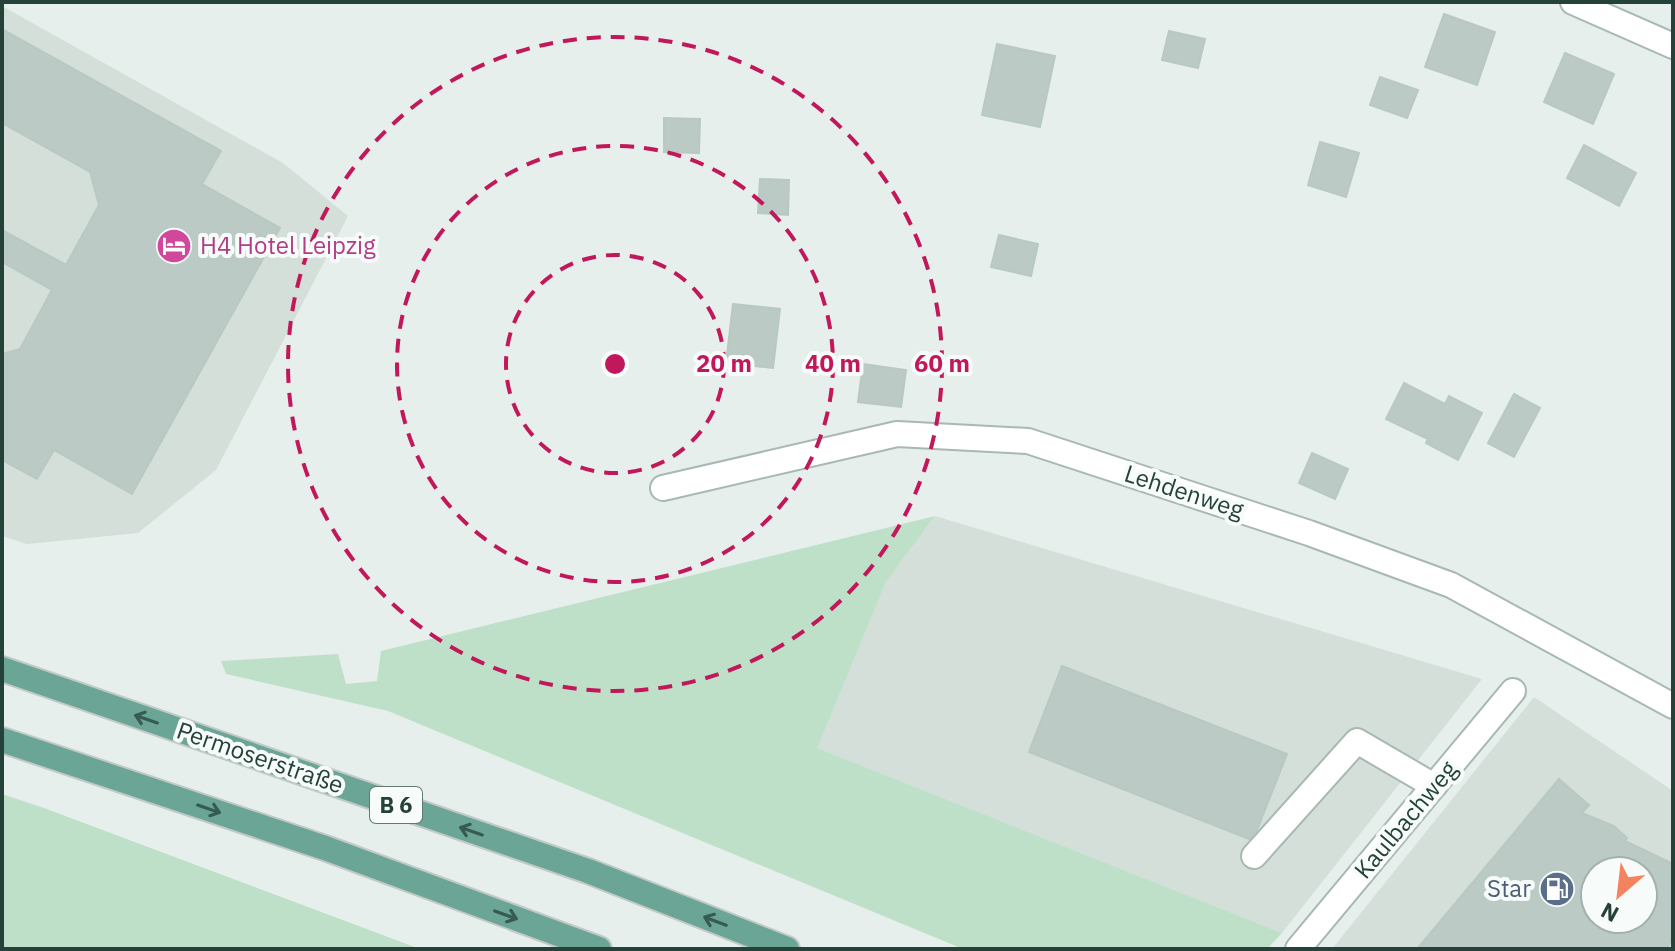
<svg xmlns="http://www.w3.org/2000/svg" width="1675" height="951" font-family="'IBM Plex Sans',sans-serif">
  <rect width="100%" height="100%" fill="#e6efeb"/>
  <g fill="#d4dfda" fill-rule="evenodd">
    <path d="M 2,6 L 283,163 L 348,216 L 216,470 L 138,533 L 27,544 L 2,536 Z"/>
    <path d="M 935,516 L 1482,679 L 1282,933 L 816,748 L 886,582 Z"/>
    <path d="M 1534,697 L 1673,791 L 1673,949 L 1332,949 ZM 1595,871 L 1643,871 L 1643,919 L 1595,919 Z"/>
  </g>
  <g fill="#bfe0c8">
    <path d="M 935,516 L 886,582 L 817,748 L 1282,933 L 1267,949 L 963,949 L 388,711 L 226,674 L 221,661 L 338,654 L 346,684 L 377,681 L 381,651 Z"/>
    <path d="M 2,794 L 44,808 L 420,949 L 2,949 Z"/>
  </g>
  <g fill="#bbcac4" stroke="#b8c9c2" stroke-width="2" fill-rule="evenodd">
    <path d="M 1444,14 L 1495,32 L 1477,85 L 1425,67 Z"/>
    <path d="M 2,29 L 221,151 L 202,184 L 280,228 L 132,494 L 54,450 L 37,479 L 2,460 L 2,354 L 20,349 L 52,290 L 2,262 L 2,230 L 66,265 L 99,205 L 90,172 L 2,123 Z"/>
    <path d="M 1169,31 L 1205,39 L 1198,68 L 1162,60 Z"/>
    <path d="M 997,44 L 1055,56 L 1040,127 L 982,115 Z"/>
    <path d="M 1565,53 L 1614,74 L 1593,124 L 1544,102 Z"/>
    <path d="M 1380,77 L 1418,90 L 1407,118 L 1370,105 Z"/>
    <path d="M 664,118 L 700,119 L 699,153 L 664,152 Z"/>
    <path d="M 1320,142 L 1359,153 L 1346,197 L 1308,185 Z"/>
    <path d="M 1584,145 L 1636,173 L 1619,206 L 1567,178 Z"/>
    <path d="M 760,179 L 789,180 L 788,215 L 758,213 Z"/>
    <path d="M 999,235 L 1038,244 L 1031,276 L 991,267 Z"/>
    <path d="M 733,304 L 780,309 L 773,368 L 726,363 Z"/>
    <path d="M 863,364 L 906,370 L 901,407 L 858,402 Z"/>
    <path d="M 1404,383 L 1445,404 L 1449,396 L 1482,413 L 1458,460 L 1426,443 L 1428,439 L 1386,419 Z"/>
    <path d="M 1514,394 L 1540,408 L 1514,457 L 1488,443 Z"/>
    <path d="M 1312,453 L 1348,469 L 1335,499 L 1299,483 Z"/>
    <path d="M 1062,666 L 1287,754 L 1257,830 L 1249,839 L 1029,752 Z"/>
    <path d="M 1559,779 L 1589,805 L 1582,813 L 1614,826 L 1627,838 L 1625,841 L 1673,864 L 1673,935 L 1667,949 L 1417,949 ZM 1595,871 L 1643,871 L 1643,919 L 1595,919 Z"/>
  </g>
  <g fill="none" stroke-linecap="round" stroke-linejoin="round">
    <defs>
      <g id="minor">
        <path d="M 1573,2 L 1673,46"/>
        <path d="M 663,488 L 897,434 L 1028,441 L 1309,533 L 1451,585 L 1673,706"/>
        <path d="M 1254,856 L 1357,741 L 1434,786"/>
        <path d="M 1298,949 L 1513,691"/>
      </g>
      <g id="major">
        <path d="M 2,669 L 588,871 L 787,949"/>
        <path d="M 2,740 L 325,848 L 599,949"/>
      </g>
    </defs>
    <use href="#minor" stroke="#a8b8b2" stroke-width="28"/>
    <use href="#major" stroke="#c2cac8" stroke-width="28"/>
    <use href="#minor" stroke="#fff" stroke-width="24"/>
    <use href="#major" stroke="#6aa596" stroke-width="24"/>
  </g>
  <defs><path id="oneway-shaft" d="M-6 0H5M1.5-3L5.5 0L1.5 3" fill="none" stroke-width="1.6" stroke-linecap="round" stroke-linejoin="round" transform="scale(2)"/></defs>
  <g stroke="#365b51">
    <use href="#oneway-shaft" transform="translate(146 719) rotate(-161)"/>
    <use href="#oneway-shaft" transform="translate(209 809) rotate(19)"/>
    <use href="#oneway-shaft" transform="translate(471 831) rotate(-161)"/>
    <use href="#oneway-shaft" transform="translate(506 915) rotate(20)"/>
    <use href="#oneway-shaft" transform="translate(715 921) rotate(-159)"/>
  </g>
  <g fill="none" stroke="#c2185b" stroke-width="4" stroke-dasharray="14 10">
    <circle cx="615" cy="364" r="109"/>
    <circle cx="615" cy="364" r="218"/>
    <circle cx="615" cy="364" r="327"/>
  </g>
  <defs>
    <symbol id="hotel-disc" viewBox="-11 -11 22 22"><circle r="9.5" fill="#d1479c" stroke="#f7fbf9"/><path d="M-6-4.5h1.5V1H6V5H4.5V3h-9V5H-6ZM-4 0a1.8 1.8 0 1 1 3.6 0ZM.5 0V-2.5h3Q6-2.5 6 0Z" fill="#fff"/></symbol>
    <symbol id="fuel-disc" viewBox="-11 -11 22 22"><circle r="9.5" fill="#5c6f8a" stroke="#f7fbf9"/><path d="M-5.5-6h7V0h2V4h1.3V-2.5L3-4.5l.8-.8L6-3V5H2.5V1h-1V6h-7ZM-4.2-4.7v3.2H.2V-4.7Z" fill="#fff"/></symbol>
  </defs>
  <g fill-rule="evenodd">
    <use href="#hotel-disc" x="154" y="226" width="40" height="40"/>
    <use href="#fuel-disc" x="1537" y="869" width="40" height="40"/>
  </g>
  <g text-anchor="middle" stroke-width="8" stroke-linejoin="round" paint-order="stroke">
    <rect fill="#f7fbf9" stroke="#637a73" stroke-width="2" x="370" y="787" width="52" height="36" rx="6"/>
    <g font-size="22" font-weight="bold" fill="#24423a">
      <text x="396" y="813">B 6</text>
    </g>
    <g font-size="24" fill="#b23c85" stroke="#f7fbf9" text-anchor="start">
      <text x="200" y="254">H4 Hotel Leipzig</text>
    </g>
    <g font-size="24" fill="#24423a" stroke="#f7fbf9">
      <text transform="translate(1184 492) rotate(18)" y="8">Lehdenweg</text>
      <text transform="translate(260 758) rotate(19)" y="8">Permoserstraße</text>
      <text transform="translate(1406 820) rotate(-50)" y="8">Kaulbachweg</text>
    </g>
    <g font-size="24" fill="#4e5e75" stroke="#f7fbf9" text-anchor="end">
      <text x="1531" y="897">Star</text>
    </g>
  </g>
  <circle cx="615" cy="364" r="12" fill="#c2185b" stroke="#f7fbf9" stroke-width="4"/>
  <g font-size="24" text-anchor="middle" font-weight="bold" fill="#c2185b" stroke="#f7fbf9" stroke-width="8" stroke-linejoin="round" paint-order="stroke">
    <text x="724" y="372">20 m</text>
    <text x="833" y="372">40 m</text>
    <text x="942" y="372">60 m</text>
  </g>
  <rect width="1675" height="951" fill="none" stroke="#24423a" stroke-width="8"/>
  <g transform="translate(1619 895) rotate(208)"><circle r="38" fill="#f7fbf9" stroke="#a3b1ad" stroke-width="2"/>
  <path d="M0-6L14 30L0 20L-14 30Z" fill="#f4845f"/>
  <text y="-12" font-size="22" font-weight="bold" text-anchor="middle" fill="#24423a">N</text>
  </g>
</svg>
